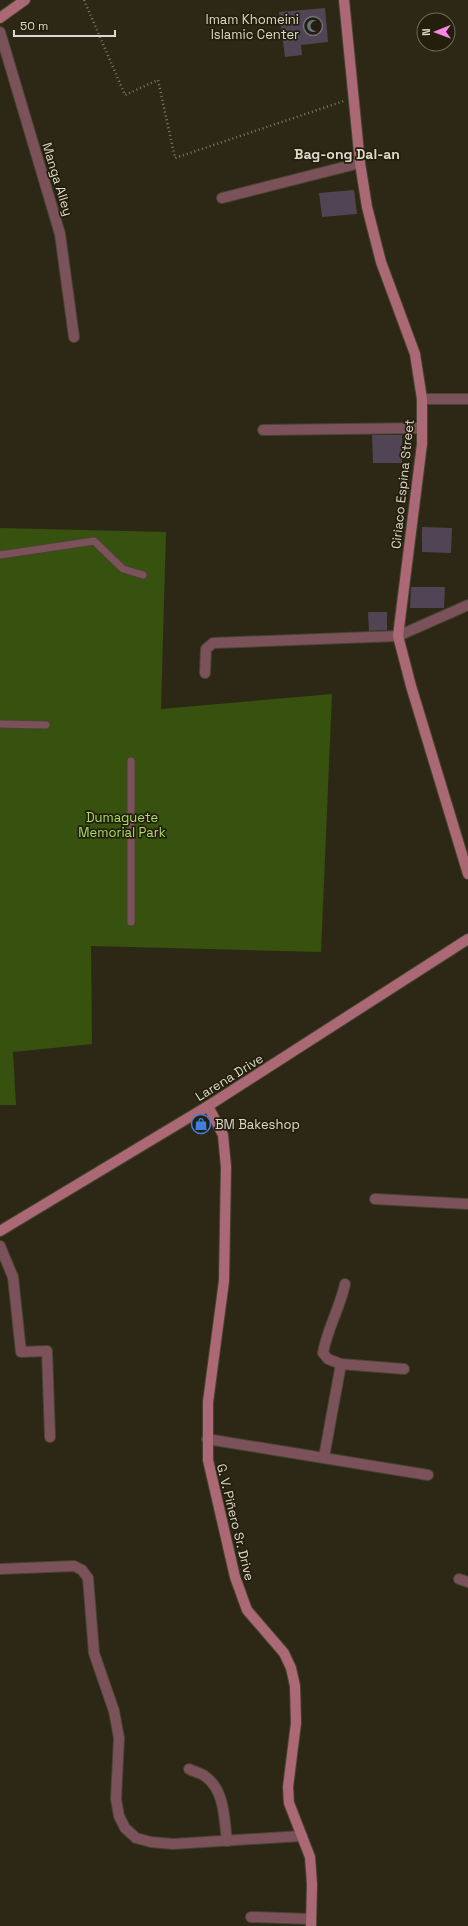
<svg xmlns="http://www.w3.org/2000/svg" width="468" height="1926" font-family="'Space Grotesk',sans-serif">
  <rect width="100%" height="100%" fill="#2d2815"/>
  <path fill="#37510e" d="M 0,528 L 166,532 L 161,709 L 332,694 L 321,952 L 91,946 L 92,1044 L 13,1052 L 16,1105 L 0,1105 Z"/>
  <g fill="#514454">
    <path d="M 325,8 L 328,42 L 301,45 L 302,55 L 285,57 L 279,12 Z"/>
    <path d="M 354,190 L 357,214 L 322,217 L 319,193 Z"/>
    <path d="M 372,435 L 402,435 L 402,463 L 373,463 Z"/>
    <path d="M 422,527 L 452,528 L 451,553 L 422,552 Z"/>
    <path d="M 411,587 L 445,587 L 444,608 L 410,608 Z"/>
    <path d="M 368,612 L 387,612 L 387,630 L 369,631 Z"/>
  </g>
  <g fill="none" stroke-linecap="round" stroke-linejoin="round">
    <defs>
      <g id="lane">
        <path d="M 0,555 L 94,541 L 123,569 L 143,575"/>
        <path d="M 0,724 L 46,725"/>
        <path d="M 131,761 L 131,922"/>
      </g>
      <g id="street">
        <path d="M 0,32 L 60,234 L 74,337"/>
        <path d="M 222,198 L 360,163"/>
        <path d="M 422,399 L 468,399"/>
        <path d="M 263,430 L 422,428"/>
        <path d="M 205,673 L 206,649 L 213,643 L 398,636 L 468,605"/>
        <path d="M 375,1199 L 468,1204"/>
        <path d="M 0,1246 L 13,1277 L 21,1352 L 47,1351 L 50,1437"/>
        <path d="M 341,1364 L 404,1369"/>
        <path d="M 207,1439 L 428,1475"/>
        <path d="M 324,1457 L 341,1364 L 328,1359 L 323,1353 C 327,1329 340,1308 345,1284"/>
        <path d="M 0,1569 L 74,1566 L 82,1570 L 88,1578 L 94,1653 L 114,1711 L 119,1738 L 116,1799 L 119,1816 L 125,1828 L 136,1838 L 151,1842 L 173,1844 L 302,1836"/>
        <path d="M 459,1579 L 468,1582"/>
        <path d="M 189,1769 C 194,1772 202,1773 206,1777 C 225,1791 224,1819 227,1841"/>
        <path d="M 251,1917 L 311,1919"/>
      </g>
      <g id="secondary">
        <path d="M 344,0 L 360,163 L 367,207 L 381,262 L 415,354 L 422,399 L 422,444 L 398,636 L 411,686 L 468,874"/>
        <path d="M 0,18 L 25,0"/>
        <path d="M 208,1106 L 223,1135 L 226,1167 L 224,1281 L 208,1402 L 208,1460 L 235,1577 L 247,1610 L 284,1653 L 291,1668 L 295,1686 L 296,1723 L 288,1787 L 289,1803 L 310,1857 L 312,1884 L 311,1926"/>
        <path d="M 0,1231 L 208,1106 L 468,939"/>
      </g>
    </defs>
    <use href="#lane" stroke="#494432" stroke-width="9"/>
    <use href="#street" stroke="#494432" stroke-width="12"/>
    <use href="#secondary" stroke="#494432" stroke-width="12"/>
    <path stroke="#7e7a6a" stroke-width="2.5" stroke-dasharray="1 3" stroke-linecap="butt" d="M 84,0 L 125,95 L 158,80 L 175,158 L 344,101"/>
    <use href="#lane" stroke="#7c525a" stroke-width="7"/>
    <use href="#street" stroke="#7c525a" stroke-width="10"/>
    <use href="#secondary" stroke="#ab6875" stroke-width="10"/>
  </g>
  <defs>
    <symbol id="mosque-ring" viewBox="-11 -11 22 22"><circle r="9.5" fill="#241f0c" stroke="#6b7280" stroke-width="1.5"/><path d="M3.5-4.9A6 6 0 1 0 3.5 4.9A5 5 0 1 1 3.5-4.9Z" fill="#6b7280"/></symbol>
    <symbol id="shop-ring" viewBox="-11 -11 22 22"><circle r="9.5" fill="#241f0c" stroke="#3f7fe0" stroke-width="1.5"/><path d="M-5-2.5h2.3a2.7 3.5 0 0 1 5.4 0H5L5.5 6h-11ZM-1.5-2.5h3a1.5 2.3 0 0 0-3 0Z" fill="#3f7fe0"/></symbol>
  </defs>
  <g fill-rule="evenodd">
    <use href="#mosque-ring" x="302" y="15" width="22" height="22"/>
    <use href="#shop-ring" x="190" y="1113" width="22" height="22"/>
  </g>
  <g text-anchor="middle" stroke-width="3.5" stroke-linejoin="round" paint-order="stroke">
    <g font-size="13" fill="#dbd9cd" stroke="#241f0c" text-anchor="end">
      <text x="299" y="24">Imam Khomeini<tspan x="299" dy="15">Islamic Center</tspan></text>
      <text x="215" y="1129" text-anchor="start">BM Bakeshop</text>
    </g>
    <g font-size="13" fill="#dbd9cd" stroke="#241f0c">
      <text transform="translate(58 179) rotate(73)" y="5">Manga Alley</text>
      <text transform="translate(402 484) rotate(-84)" y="5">Ciriaco Espina Street</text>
      <text transform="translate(229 1077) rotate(-32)" y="5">Larena Drive</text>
      <text transform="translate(236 1522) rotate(76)" y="5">G. V. Piñero Sr. Drive</text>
    </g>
    <g font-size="13" fill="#aade68" stroke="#241f0c">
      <text x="122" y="822">Dumaguete<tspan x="122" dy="15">Memorial Park</tspan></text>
    </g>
    <g font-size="14" font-weight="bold" fill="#dbd9cd" stroke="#241f0c">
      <text x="347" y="159">Bag-ong Dal-an</text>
    </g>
  </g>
  <g transform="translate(436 32) rotate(269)"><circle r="19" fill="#241f0c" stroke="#6d6959"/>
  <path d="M0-3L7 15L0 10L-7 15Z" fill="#fc86e4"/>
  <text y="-6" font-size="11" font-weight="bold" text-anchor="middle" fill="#dbd9cd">N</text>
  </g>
  <path d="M14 30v6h101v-6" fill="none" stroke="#dbd9cd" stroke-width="2"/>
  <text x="20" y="30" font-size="12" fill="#dbd9cd" stroke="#241f0c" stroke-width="3" paint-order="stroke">50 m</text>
</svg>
